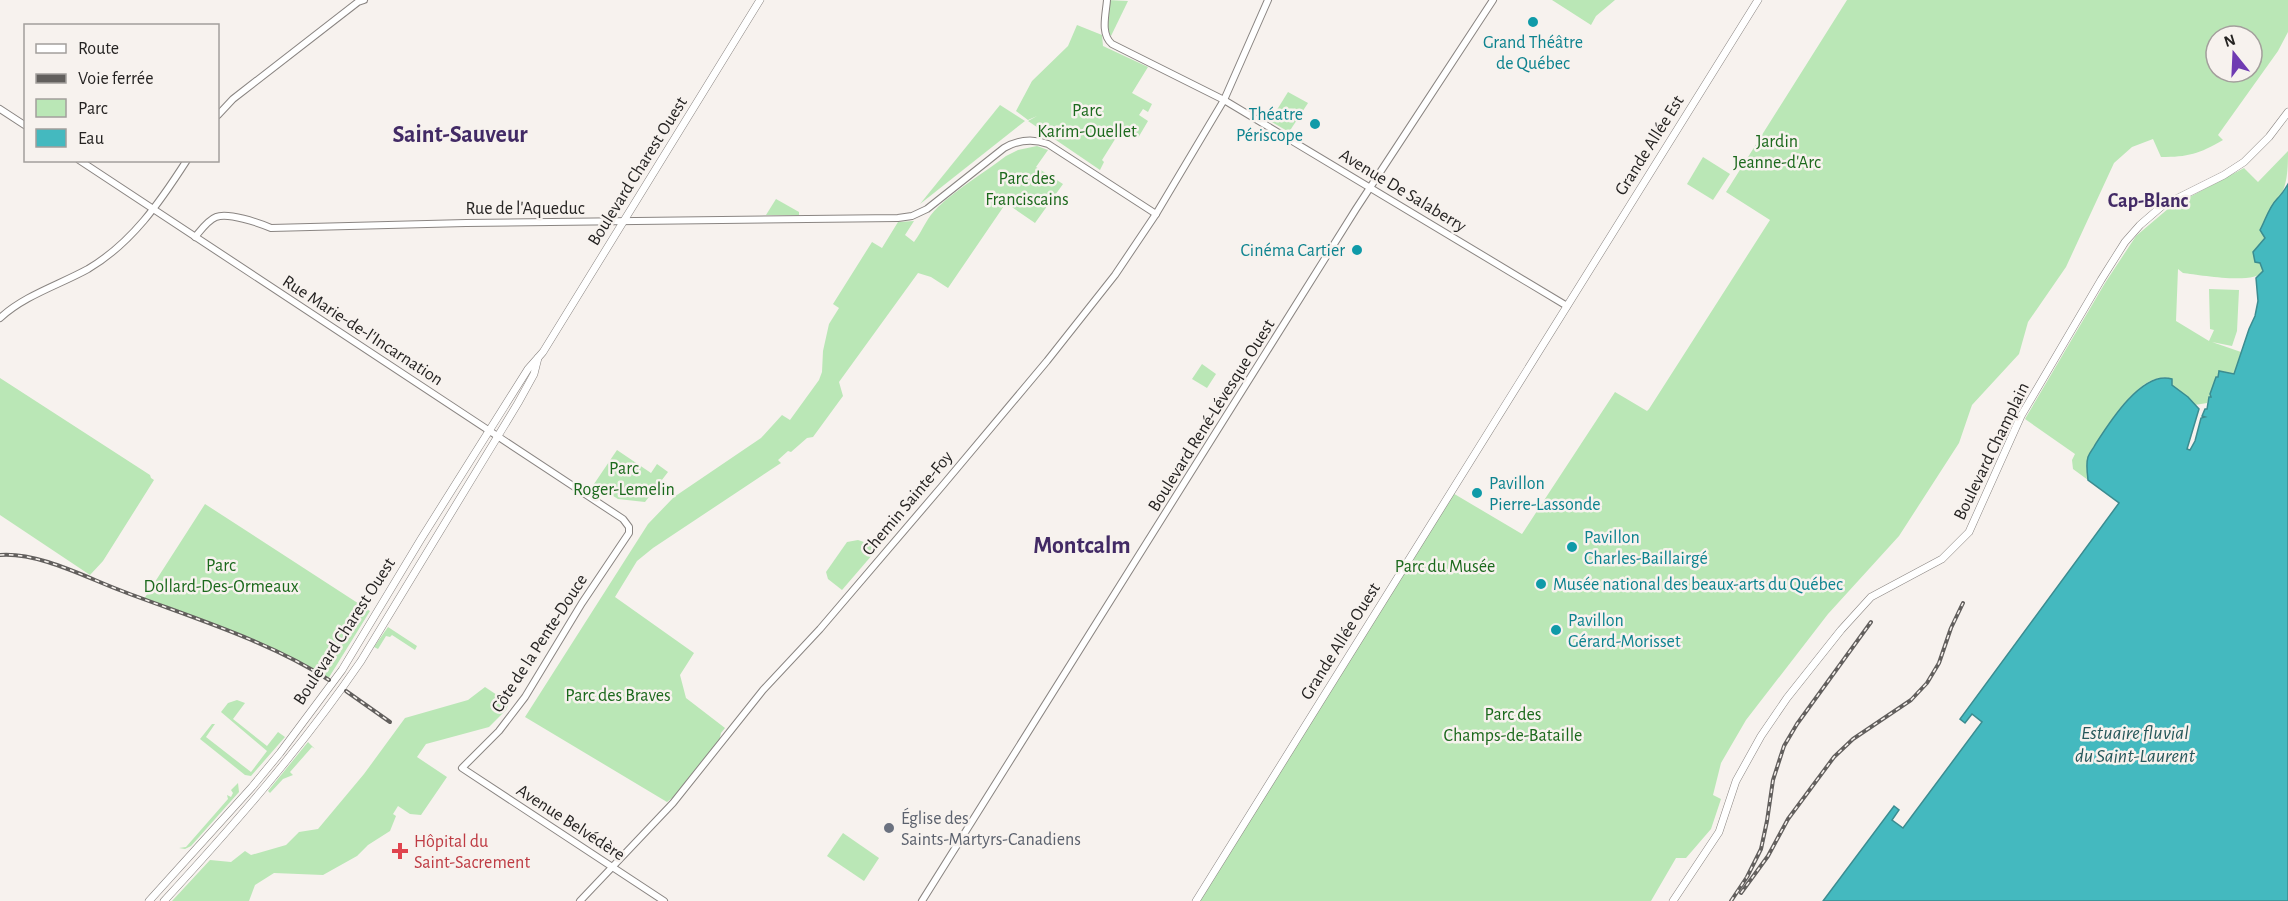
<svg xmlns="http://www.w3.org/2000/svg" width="2288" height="901" font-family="'Alegreya Sans',sans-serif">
  <rect width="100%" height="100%" fill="#f7f2ee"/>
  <g fill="#bae7b6" fill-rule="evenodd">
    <path d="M 1107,0 L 1128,1 L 1111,36 L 1107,29 Z"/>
    <path d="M 1552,0 L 1615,0 L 1596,16 L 1591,25 Z"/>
    <path d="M 1847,0 L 2288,0 L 2288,32 L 2278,51 L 2218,135 L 2223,140 C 2199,154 2188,157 2161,157 L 2153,139 L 2132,147 L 2114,163 L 2066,267 L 2028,322 L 2019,354 L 1972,405 L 1959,443 L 1899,536 L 1828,614 L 1746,720 L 1721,763 L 1713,795 L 1721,799 L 1711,829 L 1686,858 L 1676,858 L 1651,901 L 1196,901 L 1451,492 L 1522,534 L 1615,392 L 1647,411 L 1649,409 L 1770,220 L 1726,192 ZM 2216,36 L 2252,36 L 2252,72 L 2216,72 Z"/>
    <path d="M 1077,25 L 1102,35 L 1103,46 L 1148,67 L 1132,93 L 1152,104 L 1148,112 L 1143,109 L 1139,115 L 1148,121 L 1138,138 L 1122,128 L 1102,160 L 1104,162 L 1100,170 L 1028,121 L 1037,116 L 1028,120 L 1016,111 L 1032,81 L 1068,46 Z"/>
    <path d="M 1288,92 L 1308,103 L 1289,132 L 1270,121 Z"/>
    <path d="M 1000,105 L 1025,121 L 920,204 Z"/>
    <path d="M 1037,146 L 1048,150 L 1036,167 L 1063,184 L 1035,223 L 1006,203 L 948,288 L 931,277 L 918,273 L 839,382 L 843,396 L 813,437 L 807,438 L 791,452 L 788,451 L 778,460 L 781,463 L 653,548 L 637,561 L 615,597 L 694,653 L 680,675 L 686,698 L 725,728 L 721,733 L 718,746 L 686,787 L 667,802 L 525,717 L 648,524 L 674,497 L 761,438 L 782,415 L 790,420 L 819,380 L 822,372 L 823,351 L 829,324 L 839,308 L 833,304 L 872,242 L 882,248 L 898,222 L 914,221 L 905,235 L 914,242 C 923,230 927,217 938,207 C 958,188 984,173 1006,156 L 1018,150 Z"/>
    <path d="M 2288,151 C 2288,166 2288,190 2277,199 L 2260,230 L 2265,237 L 2260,263 L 2263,271 C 2256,285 2200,275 2183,273 L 2178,269 L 2176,321 L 2209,341 L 2214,330 L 2210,329 L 2209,289 L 2239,290 L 2237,331 L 2232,346 L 2212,342 L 2241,352 L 2234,375 L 2216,377 L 2211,398 L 2209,397 L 2207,403 L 2195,405 L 2188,397 L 2171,385 L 2172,379 C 2140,367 2104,432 2090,453 L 2088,459 L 2088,480 L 2073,469 L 2072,460 L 2075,454 L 2025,419 L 2105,283 L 2136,236 L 2169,208 L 2244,168 L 2258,182 Z"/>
    <path d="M 1703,157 L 1730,174 L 1713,200 L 1687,184 Z"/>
    <path d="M 776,199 L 799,212 L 799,215 L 766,215 Z"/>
    <path d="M 1202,364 L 1216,374 L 1207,388 L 1192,379 Z"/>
    <path d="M 0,378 L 150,475 L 151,478 L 154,480 L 103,561 L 90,575 L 0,515 Z"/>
    <path d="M 617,450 L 651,473 L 657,464 L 668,472 L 645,502 L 618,499 L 594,484 Z"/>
    <path d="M 205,504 L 370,611 L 328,679 C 271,643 206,623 144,599 Z"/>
    <path d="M 858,540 L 879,547 L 842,590 L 828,579 L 826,572 L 847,542 Z"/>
    <path d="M 388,627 L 417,646 L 415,650 L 392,635 L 390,637 L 386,636 L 378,649 L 374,647 Z"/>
    <path d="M 485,687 L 509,703 L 506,710 L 489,727 L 426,744 L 417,757 L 447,777 L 421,815 L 410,814 L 398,806 L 393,814 L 396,816 L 390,831 L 368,845 L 357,856 L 323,875 L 274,873 L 255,885 L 249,901 L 172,901 L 210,860 L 231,862 L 245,851 L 251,855 L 286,845 L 299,832 L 318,829 L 364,774 L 405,718 L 468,700 Z"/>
    <path d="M 237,700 L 245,703 L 233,719 L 267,746 L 278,732 L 285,737 L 251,776 L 245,775 L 200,739 L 212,724 L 215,724 L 206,737 L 251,772 L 267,751 L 221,712 L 228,703 Z"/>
    <path d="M 308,742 L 315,749 L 312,747 L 290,772 L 293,775 L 283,779 L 270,793 L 268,791 Z"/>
    <path d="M 238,783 L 239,792 L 191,846 L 185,849 L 179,848 L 186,847 L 228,799 L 227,795 L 231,797 L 233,793 L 231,790 Z"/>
    <path d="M 843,833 L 879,858 L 864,881 L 827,856 Z"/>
  </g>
  <path fill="#44b9bf" stroke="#3b8c90" stroke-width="1.5" d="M 2288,184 L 2288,901 L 1823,901 L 1894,806 L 1899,810 L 1892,820 L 1903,828 L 1982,722 L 1972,714 L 1965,723 L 1960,719 L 2119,503 L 2088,480 C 2087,472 2086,463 2088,457 C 2090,452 2093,449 2095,445 C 2109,423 2142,370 2172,379 L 2172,385 L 2188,397 L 2199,409 L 2187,449 L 2190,450 L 2195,441 L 2201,418 L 2205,417 L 2202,416 L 2205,409 L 2207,409 L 2209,397 L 2211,397 L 2210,394 L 2216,377 L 2218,377 L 2219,371 L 2234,374 L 2249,329 L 2255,316 L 2258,301 L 2256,278 L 2263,271 L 2260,263 L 2255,262 L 2253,252 L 2265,238 L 2260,230 C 2265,221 2269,207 2277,199 C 2282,194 2284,191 2288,184 Z"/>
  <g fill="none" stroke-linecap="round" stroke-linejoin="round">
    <defs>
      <g id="secondary">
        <path d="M 1107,0 C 1106,14 1100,34 1112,44 L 1224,100 L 1567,306"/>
        <path d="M 0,109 L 26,126"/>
        <path d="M 218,115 L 233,99 L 358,2 L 364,0"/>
        <path d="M 79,160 L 623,519 L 629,527 L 629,533 L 582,603 L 525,697 L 499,731 L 462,768 L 664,901"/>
        <path d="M 195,237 C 201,230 208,220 216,217 C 228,212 259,223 271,228 L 466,223 L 898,218 L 912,216 L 927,209 L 1004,148 C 1018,140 1032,138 1048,144 L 1156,214"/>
        <path d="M 0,318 C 25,295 59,285 88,269 C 132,243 160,202 187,160"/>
        <path d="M 580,901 L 673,803 L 763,690 L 820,629 L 943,485 L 1047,361 L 1115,275 L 1156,214 L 1224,100 L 1268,0"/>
        <path d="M 922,901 L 1356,209 L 1493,0"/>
      </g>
      <g id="primary">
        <path d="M 149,901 L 252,787 L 280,753 L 342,670 L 421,539 L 528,369 L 543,352 L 760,0"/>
        <path d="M 164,901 C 234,825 302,747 361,661 L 518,403 L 534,374 L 538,358"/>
        <path d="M 1196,901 L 1758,0"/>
        <path d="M 1673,901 L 1719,832 L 1736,781 L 1761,736 L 1787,698 L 1841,630 L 1871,597 L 1942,559 L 1969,532 L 2021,416 L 2101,280 L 2125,242 L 2140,225 L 2162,206 L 2224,175 L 2244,162 L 2269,137 L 2288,112"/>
      </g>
    </defs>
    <use href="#secondary" stroke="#8a8582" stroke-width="8"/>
    <use href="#primary" stroke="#8a8582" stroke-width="8"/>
    <use href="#secondary" stroke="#fff" stroke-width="6"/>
    <use href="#primary" stroke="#fff" stroke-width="7"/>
    <defs>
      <g id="rail">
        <path d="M 0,555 C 39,552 87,578 122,591 C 190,617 269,641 329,680"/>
        <path d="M 346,691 L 390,722"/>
        <path d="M 1741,893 L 1768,856 L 1788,819 L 1834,757 L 1853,739 L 1911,700 L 1927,683 L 1939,663 L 1951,628 L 1963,603"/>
        <path d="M 1731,901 L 1747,877 L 1761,849 L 1767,821 L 1773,780 L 1784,746 L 1797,724 L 1871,622"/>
      </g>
    </defs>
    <use href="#rail" stroke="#625f5d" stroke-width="4"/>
    <use href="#rail" stroke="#f7f2ee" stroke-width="1.5" stroke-dasharray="4.5" stroke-linecap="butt"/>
  </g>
  <g fill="#0f9aa8" stroke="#f7f2ee" stroke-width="2">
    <circle cx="1533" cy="22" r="6"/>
    <circle cx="1315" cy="124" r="6"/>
    <circle cx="1357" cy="250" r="6"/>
    <circle cx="1477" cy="493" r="6"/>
    <circle cx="1572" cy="547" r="6"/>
    <circle cx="1541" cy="584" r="6"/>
    <circle cx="1556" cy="630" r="6"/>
  </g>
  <circle fill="#6b7280" stroke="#f7f2ee" stroke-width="2" cx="889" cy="828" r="6"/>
  <path fill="#e0444e" stroke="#f7f2ee" stroke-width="2" d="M397 842h6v6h6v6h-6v6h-6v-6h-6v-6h6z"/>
  <g text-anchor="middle" stroke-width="5" stroke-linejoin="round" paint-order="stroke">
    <g font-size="18" fill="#0d838f" stroke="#f7f2ee" text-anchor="start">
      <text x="1533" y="48" text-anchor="middle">Grand Théâtre<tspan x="1533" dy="21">de Québec</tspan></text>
      <text x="1303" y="120" text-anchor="end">Théatre<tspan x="1303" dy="21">Périscope</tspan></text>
      <text x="1345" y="256" text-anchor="end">Cinéma Cartier</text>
      <text x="1489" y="489">Pavillon<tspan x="1489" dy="21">Pierre-Lassonde</tspan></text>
      <text x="1584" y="543">Pavillon<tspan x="1584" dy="21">Charles-Baillairgé</tspan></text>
      <text x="1553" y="590">Musée national des beaux-arts du Québec</text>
      <text x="1568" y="626">Pavillon<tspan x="1568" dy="21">Gérard-Morisset</tspan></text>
    </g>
    <g font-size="18" fill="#1b691c" stroke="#f7f2ee">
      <text x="1087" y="116">Parc<tspan x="1087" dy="21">Karim-Ouellet</tspan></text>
      <text x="1777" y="147">Jardin<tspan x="1777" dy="21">Jeanne-d'Arc</tspan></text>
      <text x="1027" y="184">Parc des<tspan x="1027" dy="21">Franciscains</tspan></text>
      <text x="624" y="474">Parc<tspan x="624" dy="21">Roger-Lemelin</tspan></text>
      <text x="221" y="571">Parc<tspan x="221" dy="21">Dollard-Des-Ormeaux</tspan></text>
      <text x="1445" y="572">Parc du Musée</text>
      <text x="618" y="701">Parc des Braves</text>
      <text x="1513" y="720">Parc des<tspan x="1513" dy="21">Champs-de-Bataille</tspan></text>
    </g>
    <g font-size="18" fill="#252322" stroke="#f7f2ee">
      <text transform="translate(1649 145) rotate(-58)" y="6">Grande Allée Est</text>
      <text transform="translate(637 171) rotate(-58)" y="6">Boulevard Charest Ouest</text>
      <text transform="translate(1403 190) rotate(31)" y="6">Avenue De Salaberry</text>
      <text x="525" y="214">Rue de l'Aqueduc</text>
      <text transform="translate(363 330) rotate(33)" y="6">Rue Marie-de-l'Incarnation</text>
      <text transform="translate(1211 415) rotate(-58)" y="6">Boulevard René-Lévesque Ouest</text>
      <text transform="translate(1991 451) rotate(-64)" y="6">Boulevard Champlain</text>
      <text transform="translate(907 503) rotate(-50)" y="6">Chemin Sainte-Foy</text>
      <text transform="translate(344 631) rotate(-57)" y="6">Boulevard Charest Ouest</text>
      <text transform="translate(1340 641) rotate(-58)" y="6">Grande Allée Ouest</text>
      <text transform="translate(539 643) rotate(-57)" y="6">Côte de la Pente-Douce</text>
      <text transform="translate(571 822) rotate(33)" y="6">Avenue Belvédère</text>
    </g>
    <g font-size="18" fill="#5b616d" stroke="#f7f2ee" text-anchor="start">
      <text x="901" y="824">Église des<tspan x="901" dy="21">Saints-Martyrs-Canadiens</tspan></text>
    </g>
    <g font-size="18" fill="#be3a42" stroke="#f7f2ee" text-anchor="start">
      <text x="414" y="847">Hôpital du<tspan x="414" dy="21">Saint-Sacrement</tspan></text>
    </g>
    <g font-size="20" font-weight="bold" fill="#422a65" stroke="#f7f2ee">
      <text x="2148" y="207">Cap-Blanc</text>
    </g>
    <g font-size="20" font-style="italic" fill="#26575a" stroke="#f7f2ee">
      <text x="2135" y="739">Estuaire fluvial<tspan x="2135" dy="23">du Saint-Laurent</tspan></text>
    </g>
    <g font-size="24" font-weight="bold" fill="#422a65" stroke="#f7f2ee">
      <text x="460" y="142">Saint-Sauveur</text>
      <text x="1082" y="553">Montcalm</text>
    </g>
  </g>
  <rect x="24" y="24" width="195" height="138" fill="#f7f2ee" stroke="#a39f9c" stroke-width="1.5"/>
  <rect x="36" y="44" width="30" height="9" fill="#ffffff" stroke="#a39f9c" stroke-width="1.5"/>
  <text x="78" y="54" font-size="18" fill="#252322">Route</text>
  <rect x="36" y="74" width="30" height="9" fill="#625f5d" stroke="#a39f9c" stroke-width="1.5"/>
  <text x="78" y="84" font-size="18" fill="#252322">Voie ferrée</text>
  <rect x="36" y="99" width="30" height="18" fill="#bae7b6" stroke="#a39f9c" stroke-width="1.5"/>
  <text x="78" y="114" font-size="18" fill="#252322">Parc</text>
  <rect x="36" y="129" width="30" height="18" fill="#44b9bf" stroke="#a39f9c" stroke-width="1.5"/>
  <text x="78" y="144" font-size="18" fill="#252322">Eau</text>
  <g transform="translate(2234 54) rotate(342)"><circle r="28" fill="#f7f2ee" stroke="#a39f9c" stroke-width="1.5"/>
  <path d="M0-4.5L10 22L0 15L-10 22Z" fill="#6f3bb2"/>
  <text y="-9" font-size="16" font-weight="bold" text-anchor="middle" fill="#252322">N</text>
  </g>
</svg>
